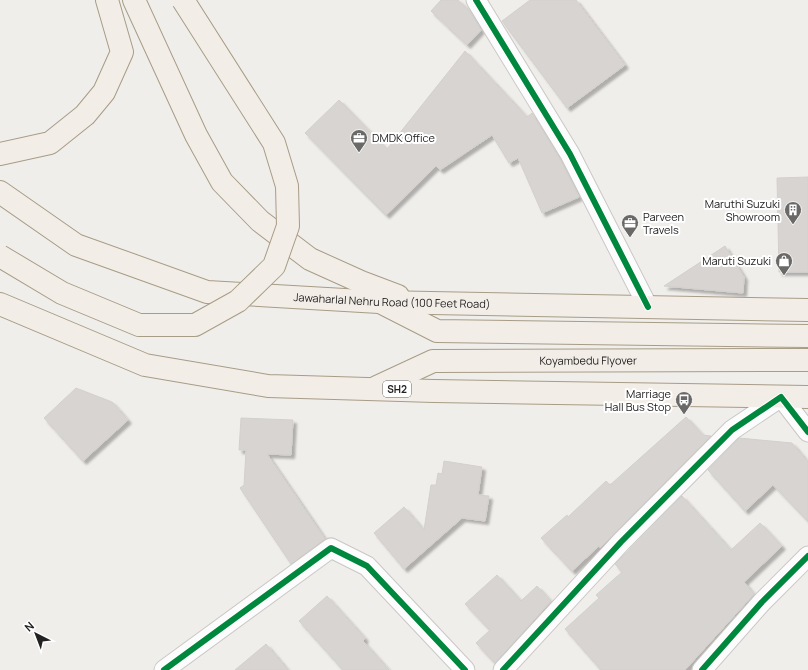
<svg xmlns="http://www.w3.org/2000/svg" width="808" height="670" font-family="Manrope,sans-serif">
  <defs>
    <filter id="shadow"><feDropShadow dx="3.5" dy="3.5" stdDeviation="1" flood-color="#0004"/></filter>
  </defs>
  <rect width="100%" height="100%" fill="#f0eeeb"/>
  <g fill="#d7d4d2" stroke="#d3d0cc" filter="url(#shadow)">
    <path d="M 441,0 L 458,0 L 469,10 L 481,30 L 467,45 L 431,11 Z"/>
    <path d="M 530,0 L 576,0 L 625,65 L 567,108 L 502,21 Z"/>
    <path d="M 465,51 L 527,117 L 532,113 L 560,159 L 579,197 L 542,213 L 518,158 L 509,163 L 492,135 L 440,170 L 436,166 L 386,215 L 305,133 L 339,100 L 387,149 Z"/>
    <path d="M 808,177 L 808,272 L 779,272 L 777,178 Z"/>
    <path d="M 725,246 L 744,277 L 743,293 L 664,286 Z"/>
    <path d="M 76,388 L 112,402 L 128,420 L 83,461 L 44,418 Z"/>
    <path d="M 686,417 L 703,435 L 711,436 L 600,548 L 599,546 L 572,571 L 541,538 L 567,515 L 568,517 L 606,481 L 610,485 Z"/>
    <path d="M 241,418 L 293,420 L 291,455 L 267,454 L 325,539 L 291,564 L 240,488 L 244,485 L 246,450 L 239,450 Z"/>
    <path d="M 739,438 L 792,443 L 808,462 L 808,521 L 773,485 L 745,511 L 708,470 Z"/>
    <path d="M 444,461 L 482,467 L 478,495 L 489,496 L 485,521 L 462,518 L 404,569 L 374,533 L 404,507 L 424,530 L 431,485 L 436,485 L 438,473 L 442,474 Z"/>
    <path d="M 682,496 L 731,550 L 760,523 L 782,546 L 744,582 L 754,594 L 685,670 L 601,670 L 565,629 L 599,598 L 596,595 L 622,572 L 615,564 Z"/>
    <path d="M 497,575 L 521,601 L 537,586 L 551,601 L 495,663 L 476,643 L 490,630 L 465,604 Z"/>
    <path d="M 327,596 L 365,638 L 363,641 L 389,670 L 343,670 L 299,621 Z"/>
    <path d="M 266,644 L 288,670 L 235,670 Z"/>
  </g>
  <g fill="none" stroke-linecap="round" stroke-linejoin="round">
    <defs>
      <g id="street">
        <path d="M 476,0 L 570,154 L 648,307"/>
        <path d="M 164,670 L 331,548 L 367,566 L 465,670"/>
        <path d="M 503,670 L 621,542 L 732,430 L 781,397 L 808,432"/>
        <path d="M 702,670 L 762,602 L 808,556"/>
      </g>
      <g id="primary">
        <path d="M 134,0 L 196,135 L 222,182 L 260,221 L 310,259 L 361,282 L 398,296"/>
        <path d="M 0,154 L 50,143 L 85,115 L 104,92 L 122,52 L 107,0"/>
        <path id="s1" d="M 0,192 L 76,245 L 207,292 L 379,302 L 808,310"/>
        <path d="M 0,304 L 145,365 L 268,386 L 434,391 L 808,397"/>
        <path d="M 384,304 L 437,331 L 808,336"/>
        <path id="s2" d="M 377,387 L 433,361 L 808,360"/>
      </g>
    </defs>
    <use href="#street" stroke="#c9c8c7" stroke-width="21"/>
    <use href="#primary" stroke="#a79c86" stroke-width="24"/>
    <use href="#street" stroke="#fdfcfc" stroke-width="19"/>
    <use href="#primary" stroke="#f3ede7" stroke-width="22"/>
    <defs>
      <path id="primary-bridge" d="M 0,256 L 62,293 L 139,325 L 195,325 L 238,301 L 274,266 L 288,226 L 287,186 L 274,143 L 183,0"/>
    </defs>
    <use href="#primary-bridge" stroke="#a79c86" stroke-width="24" stroke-linecap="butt"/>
    <use href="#primary-bridge" stroke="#f3ede7" stroke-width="22"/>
    <defs>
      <g id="cycleway">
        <path d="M 476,0 L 570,154 L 648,307"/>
        <path d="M 164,670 L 331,548 L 367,566 L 465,670"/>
        <path d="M 503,670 L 621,542 L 732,430 L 781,397 L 808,432"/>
        <path d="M 702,670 L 762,602 L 808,556"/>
      </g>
    </defs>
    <use href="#cycleway" stroke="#fff" stroke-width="8"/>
    <use href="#cycleway" stroke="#00873e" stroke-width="6"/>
  </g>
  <defs>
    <symbol id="office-pin" viewBox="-11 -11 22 30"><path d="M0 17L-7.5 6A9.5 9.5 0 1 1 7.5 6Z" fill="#6a6968" stroke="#fff"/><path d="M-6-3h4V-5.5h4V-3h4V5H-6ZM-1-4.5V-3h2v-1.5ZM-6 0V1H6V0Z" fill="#fff"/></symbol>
    <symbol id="building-pin" viewBox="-11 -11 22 30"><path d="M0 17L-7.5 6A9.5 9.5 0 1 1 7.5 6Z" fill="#6a6968" stroke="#fff"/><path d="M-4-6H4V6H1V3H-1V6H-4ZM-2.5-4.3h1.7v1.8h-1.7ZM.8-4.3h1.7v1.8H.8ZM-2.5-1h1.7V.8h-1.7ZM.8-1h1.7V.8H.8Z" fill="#fff"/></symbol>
    <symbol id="shop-pin" viewBox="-11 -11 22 30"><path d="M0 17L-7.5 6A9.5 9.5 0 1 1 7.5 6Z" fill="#6a6968" stroke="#fff"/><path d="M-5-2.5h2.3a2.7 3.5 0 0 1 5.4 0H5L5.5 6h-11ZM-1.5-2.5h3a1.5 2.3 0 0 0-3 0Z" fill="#fff"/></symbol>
    <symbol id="bus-pin" viewBox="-11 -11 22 30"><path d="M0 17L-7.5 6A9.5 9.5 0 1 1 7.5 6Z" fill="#6a6968" stroke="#fff"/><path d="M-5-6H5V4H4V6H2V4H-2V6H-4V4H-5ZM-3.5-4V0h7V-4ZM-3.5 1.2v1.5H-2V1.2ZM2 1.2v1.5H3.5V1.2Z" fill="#fff"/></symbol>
  </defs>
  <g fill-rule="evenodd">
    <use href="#office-pin" x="349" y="128" width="20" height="27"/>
    <use href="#building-pin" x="783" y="200" width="20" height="27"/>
    <use href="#office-pin" x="620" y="213" width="20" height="27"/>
    <use href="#shop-pin" x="774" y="251" width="20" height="27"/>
    <use href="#bus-pin" x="674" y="390" width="20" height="27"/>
  </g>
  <g text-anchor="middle" stroke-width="4" stroke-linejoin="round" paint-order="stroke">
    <rect fill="#fff" stroke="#646464" stroke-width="1" x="383" y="381" width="28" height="16" rx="3"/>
    <g font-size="10" font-weight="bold" fill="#222">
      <text x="397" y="393">SH2</text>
    </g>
    <g font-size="11" fill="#222" stroke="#fff" text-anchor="end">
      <text x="372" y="142" text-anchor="start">DMDK Office</text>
      <text x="780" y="208">Maruthi Suzuki<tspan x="780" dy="13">Showroom</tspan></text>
      <text x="643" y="221" text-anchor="start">Parveen<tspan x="643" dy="13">Travels</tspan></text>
      <text x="771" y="265">Maruti Suzuki</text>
      <text x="671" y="398">Marriage<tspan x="671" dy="13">Hall Bus Stop</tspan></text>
    </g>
    <g font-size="11" fill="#222" stroke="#fff">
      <text dy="4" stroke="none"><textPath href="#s1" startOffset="417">Jawaharlal Nehru Road (100 Feet Road)</textPath></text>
      <text dy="4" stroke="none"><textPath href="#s2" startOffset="217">Koyambedu Flyover</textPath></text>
    </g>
  </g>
  <g transform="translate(36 634) rotate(318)" stroke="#ffffff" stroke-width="3" paint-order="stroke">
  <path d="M0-3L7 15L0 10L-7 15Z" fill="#222222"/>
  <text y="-6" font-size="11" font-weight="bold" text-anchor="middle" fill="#222222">N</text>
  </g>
</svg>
